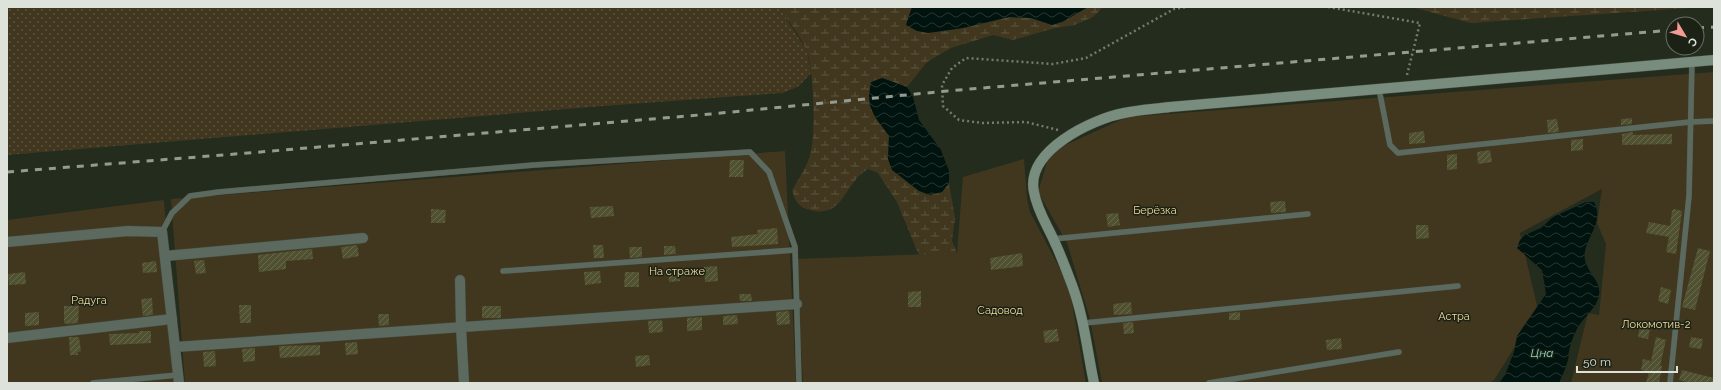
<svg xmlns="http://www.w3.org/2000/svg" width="1721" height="390" font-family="Raleway,sans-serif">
  <defs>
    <pattern id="grass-dots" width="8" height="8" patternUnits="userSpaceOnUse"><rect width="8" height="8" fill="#41371f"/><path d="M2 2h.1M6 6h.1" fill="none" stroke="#5c543f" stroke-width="1.8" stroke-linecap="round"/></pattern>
    <pattern id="wetland-marsh" width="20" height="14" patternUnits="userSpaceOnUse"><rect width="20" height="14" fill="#41371f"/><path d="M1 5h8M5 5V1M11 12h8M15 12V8" fill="none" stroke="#5c543f"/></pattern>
    <pattern id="water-waves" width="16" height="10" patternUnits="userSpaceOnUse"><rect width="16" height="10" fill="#01130e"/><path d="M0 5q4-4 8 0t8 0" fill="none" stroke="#263530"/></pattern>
    <pattern id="building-hatch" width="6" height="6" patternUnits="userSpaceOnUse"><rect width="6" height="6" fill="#505130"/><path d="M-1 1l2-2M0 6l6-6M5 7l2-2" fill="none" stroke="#696a4d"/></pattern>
  </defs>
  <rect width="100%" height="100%" fill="#242c1e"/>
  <path fill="url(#grass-dots)" d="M 7,7 L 779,7 L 807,51 L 811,73 L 799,86 L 783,93 L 603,106 L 7,155 Z"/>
  <g fill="url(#wetland-marsh)">
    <path d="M 779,7 L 912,7 L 906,25 L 928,33 L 963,28 L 1009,17 L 1031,18 L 1052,25 L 1062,22 L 1088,7 L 1103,7 L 1093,17 L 1075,25 L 1055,28 L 1013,40 L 993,35 L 951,48 L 927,62 L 907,87 L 882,78 L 875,117 L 889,136 L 888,159 L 942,192 L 949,183 L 955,218 L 952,241 L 978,306 L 953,338 L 897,202 L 878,173 L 868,169 C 864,172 860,174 858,177 C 843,193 839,218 810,210 C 798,207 796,202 792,191 C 798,179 807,167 810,155 C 816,136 814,71 807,52 C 802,38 787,19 779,7 Z"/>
    <path d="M 1412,7 L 1705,7 L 1470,23 Z"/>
  </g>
  <g fill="#41371f">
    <path d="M 1714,72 L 1714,383 L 1571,383 L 1588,313 L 1599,315 L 1606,244 L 1597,223 L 1602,189 L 1520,233 L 1538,310 L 1494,380 L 1490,383 L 1102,383 L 1090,319 L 1067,243 L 1038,192 L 1050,152 L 1127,117 Z"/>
    <path d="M 785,151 L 796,383 L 185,383 L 171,199 Z"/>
    <path d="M 1024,159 L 1027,198 L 1030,212 L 1069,286 L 1086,383 L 803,383 L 796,259 L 957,253 L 963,177 Z"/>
    <path d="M 164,200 L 178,383 L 7,383 L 7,220 Z"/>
  </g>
  <g fill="url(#water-waves)">
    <path d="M 912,7 L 1088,7 L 1062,22 L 1052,25 L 1031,18 L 1009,17 L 963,28 L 928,33 L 917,31 L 906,25 Z"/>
    <path d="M 882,78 L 907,87 L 913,97 L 919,120 L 941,150 L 949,171 L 949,183 L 942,192 L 930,195 L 919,191 L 892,170 L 888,159 L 889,136 L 875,117 L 870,106 L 869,95 L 871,82 Z"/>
    <path d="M 1586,202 L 1594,202 C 1606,225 1581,240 1585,260 C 1588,275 1604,282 1598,299 C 1594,311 1581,319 1576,331 C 1573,337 1570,345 1569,351 C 1568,354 1569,357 1568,360 C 1566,368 1562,376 1559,383 L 1499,383 L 1505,375 L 1514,352 L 1517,336 L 1546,294 L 1542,270 L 1517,248 L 1520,240 L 1525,235 L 1541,228 L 1553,217 Z"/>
  </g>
  <g fill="url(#building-hatch)">
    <path d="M 1632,118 L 1632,124 L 1621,125 L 1621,119 Z"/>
    <path d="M 1557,119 L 1559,132 L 1548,133 L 1547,120 Z"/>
    <path d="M 1424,131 L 1425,143 L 1409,144 L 1409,133 Z"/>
    <path d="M 1633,132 L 1633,135 L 1672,134 L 1672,144 L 1622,145 L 1622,134 Z"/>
    <path d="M 1583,139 L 1583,150 L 1571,151 L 1571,140 Z"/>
    <path d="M 1490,150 L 1492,162 L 1478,164 L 1477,152 Z"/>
    <path d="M 1457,154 L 1457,169 L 1447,170 L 1447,155 Z"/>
    <path d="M 730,160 L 744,160 L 743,177 L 729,177 Z"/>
    <path d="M 1285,201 L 1286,212 L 1271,213 L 1270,202 Z"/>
    <path d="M 613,206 L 614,216 L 591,218 L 590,207 Z"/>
    <path d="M 431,209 L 446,210 L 445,223 L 431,223 Z"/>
    <path d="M 1674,209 L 1682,211 L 1676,254 L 1666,252 L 1669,237 L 1646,233 L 1649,222 L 1670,226 L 1672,211 Z"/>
    <path d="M 1118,213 L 1120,225 L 1108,227 L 1106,214 Z"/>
    <path d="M 1416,225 L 1428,225 L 1429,238 L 1416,239 Z"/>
    <path d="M 777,228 L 778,244 L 732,247 L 731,237 L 758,234 L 757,230 Z"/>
    <path d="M 357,245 L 359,256 L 343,259 L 341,247 Z"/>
    <path d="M 593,245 L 603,245 L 604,258 L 594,258 Z"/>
    <path d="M 664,246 L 675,246 L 676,254 L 664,255 Z"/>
    <path d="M 629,247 L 642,247 L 642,257 L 630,258 Z"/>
    <path d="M 1698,248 L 1710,251 L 1695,310 L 1682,307 Z"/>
    <path d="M 312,249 L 313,259 L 286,261 L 286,269 L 259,272 L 258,255 Z"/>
    <path d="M 1022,253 L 1023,266 L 991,270 L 990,258 Z"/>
    <path d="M 204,260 L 206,273 L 196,274 L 194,261 Z"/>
    <path d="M 156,261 L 157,272 L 143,273 L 142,263 Z"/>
    <path d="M 717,266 L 718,281 L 705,282 L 704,267 Z"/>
    <path d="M 679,268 L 680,281 L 669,282 L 668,269 Z"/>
    <path d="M 600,271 L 601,283 L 585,285 L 584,272 Z"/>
    <path d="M 25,272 L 26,284 L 9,285 L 8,274 Z"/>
    <path d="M 625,272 L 639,272 L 639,287 L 624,287 Z"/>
    <path d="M 1661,287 L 1671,290 L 1668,304 L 1658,301 Z"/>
    <path d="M 921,291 L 921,307 L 908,307 L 908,292 Z"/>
    <path d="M 739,294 L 751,294 L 752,301 L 740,301 Z"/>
    <path d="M 152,298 L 153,315 L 143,316 L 141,299 Z"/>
    <path d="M 1131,302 L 1132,314 L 1114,315 L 1113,304 Z"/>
    <path d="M 239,305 L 251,305 L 251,323 L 240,323 Z"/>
    <path d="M 64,306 L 79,306 L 78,323 L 68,324 L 64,323 Z"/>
    <rect x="482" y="306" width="19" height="12"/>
    <path d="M 789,311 L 790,324 L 777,325 L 776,312 Z"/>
    <path d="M 39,312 L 39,325 L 25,326 L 25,313 Z"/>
    <path d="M 1240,312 L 1240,320 L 1229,320 L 1229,313 Z"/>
    <path d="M 378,314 L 389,314 L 389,325 L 379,326 Z"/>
    <path d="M 737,315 L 738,324 L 723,325 L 723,316 Z"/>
    <path d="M 702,317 L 702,330 L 687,331 L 687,318 Z"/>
    <path d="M 662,320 L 663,332 L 649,333 L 648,321 Z"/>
    <path d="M 1133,322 L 1134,333 L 1124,334 L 1123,323 Z"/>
    <path d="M 1640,326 L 1650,328 L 1648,339 L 1638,337 Z"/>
    <path d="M 1057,329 L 1059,341 L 1045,343 L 1043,331 Z"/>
    <path d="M 139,331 L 151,331 L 151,343 L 110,345 L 109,334 L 139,333 Z"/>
    <path d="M 69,337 L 79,337 L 81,351 L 78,352 L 78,355 L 70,355 Z"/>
    <path d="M 1656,337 L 1666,340 L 1660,366 L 1662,366 L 1659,383 L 1646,383 L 1649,372 L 1641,370 L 1643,359 L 1651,361 Z"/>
    <path d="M 1691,337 L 1703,339 L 1701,349 L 1689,347 Z"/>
    <path d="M 1341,338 L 1342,349 L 1327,350 L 1326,340 Z"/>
    <path d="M 357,342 L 358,354 L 346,355 L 345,343 Z"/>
    <path d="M 320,345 L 320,355 L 280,358 L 279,346 Z"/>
    <path d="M 255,348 L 255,361 L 243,362 L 242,349 Z"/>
    <path d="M 215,351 L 216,366 L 204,367 L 203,352 Z"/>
    <path d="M 649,355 L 650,365 L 636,367 L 635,356 Z"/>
    <path d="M 1682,370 L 1714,378 L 1714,383 L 1691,383 L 1679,380 Z"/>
  </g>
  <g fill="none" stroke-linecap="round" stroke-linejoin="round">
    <defs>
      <g id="lane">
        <path d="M 1379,89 L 1390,145 L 1398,153 L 1690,122 L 1714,121"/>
        <path d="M 162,232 L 172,213 L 190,196 L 219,192 L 534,165 L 750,152 L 769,172 L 795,247 L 799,383"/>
        <path d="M 1053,239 L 1308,214"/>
        <path d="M 503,271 L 795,250"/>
        <path d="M 1084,323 L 1458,286"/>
        <path d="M 93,383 L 178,375"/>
        <path d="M 1209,383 L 1399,352"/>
        <path d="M 1670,383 L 1689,196 L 1692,61"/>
      </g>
      <g id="street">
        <path d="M 7,242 L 128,231 L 162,232 L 179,383"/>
        <path d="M 165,256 L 363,238"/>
        <path d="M 460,280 L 461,327 L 464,383"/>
        <path d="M 7,338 L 172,319"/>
        <path d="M 175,347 L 797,304"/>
      </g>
      <path id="secondary" d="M 1094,383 C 1087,350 1084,317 1072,285 C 1067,272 1062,258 1056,245 C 1049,228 1037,211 1034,192 C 1025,151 1092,119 1124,113 C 1139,110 1155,109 1170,107 L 1714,60"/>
    </defs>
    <use href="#lane" stroke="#42493c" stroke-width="6"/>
    <use href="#street" stroke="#42493c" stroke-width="11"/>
    <use href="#secondary" stroke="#42493c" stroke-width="11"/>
    <g stroke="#747b6f" stroke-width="2.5" stroke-dasharray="2 3" stroke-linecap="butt">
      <path d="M 1328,7 L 1420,23 L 1407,75"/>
      <path d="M 1058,130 L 1026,122 L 982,123 L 959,120 L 943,106 L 942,85 L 952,68 L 966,58 L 1053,64 L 1086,58 L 1174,9 L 1186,7"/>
    </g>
    <use href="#lane" stroke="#5c695f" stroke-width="5.5"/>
    <use href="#street" stroke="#5c695f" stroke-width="10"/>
    <use href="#secondary" stroke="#788d7d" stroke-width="10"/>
    <g stroke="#949b90" stroke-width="3" stroke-dasharray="7 7" stroke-linecap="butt">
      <path d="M 1697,28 L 1714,27"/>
      <path d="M 7,172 L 248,153 L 711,114 L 947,91 L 1673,30"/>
    </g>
  </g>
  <g text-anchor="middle" stroke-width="3" stroke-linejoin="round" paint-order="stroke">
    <g font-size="11" fill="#f4dba1" stroke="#1b2215">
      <text x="1155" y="214">Берёзка</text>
      <text x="677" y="275">На страже</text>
      <text x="89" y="304">Радуга</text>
      <text x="1000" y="314">Садовод</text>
      <text x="1454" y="320">Астра</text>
      <text x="1656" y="328">Локомотив-2</text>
    </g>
    <g font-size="12" font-style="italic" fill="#8bd4bf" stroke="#1b2215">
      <text x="1542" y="357">Цна</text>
    </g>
  </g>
  <rect width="1721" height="390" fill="none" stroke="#dde3da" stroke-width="16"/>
  <g transform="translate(1685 36) rotate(128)"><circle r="19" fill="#1b2215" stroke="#696f64"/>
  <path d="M0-3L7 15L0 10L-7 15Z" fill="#f59b96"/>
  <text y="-6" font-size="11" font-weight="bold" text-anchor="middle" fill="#dde3da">С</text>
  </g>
  <path d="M1577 366v6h100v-6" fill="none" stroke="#dde3da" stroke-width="2"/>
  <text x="1583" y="366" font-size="12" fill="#dde3da" stroke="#1b2215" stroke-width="3" paint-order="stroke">50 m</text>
</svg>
